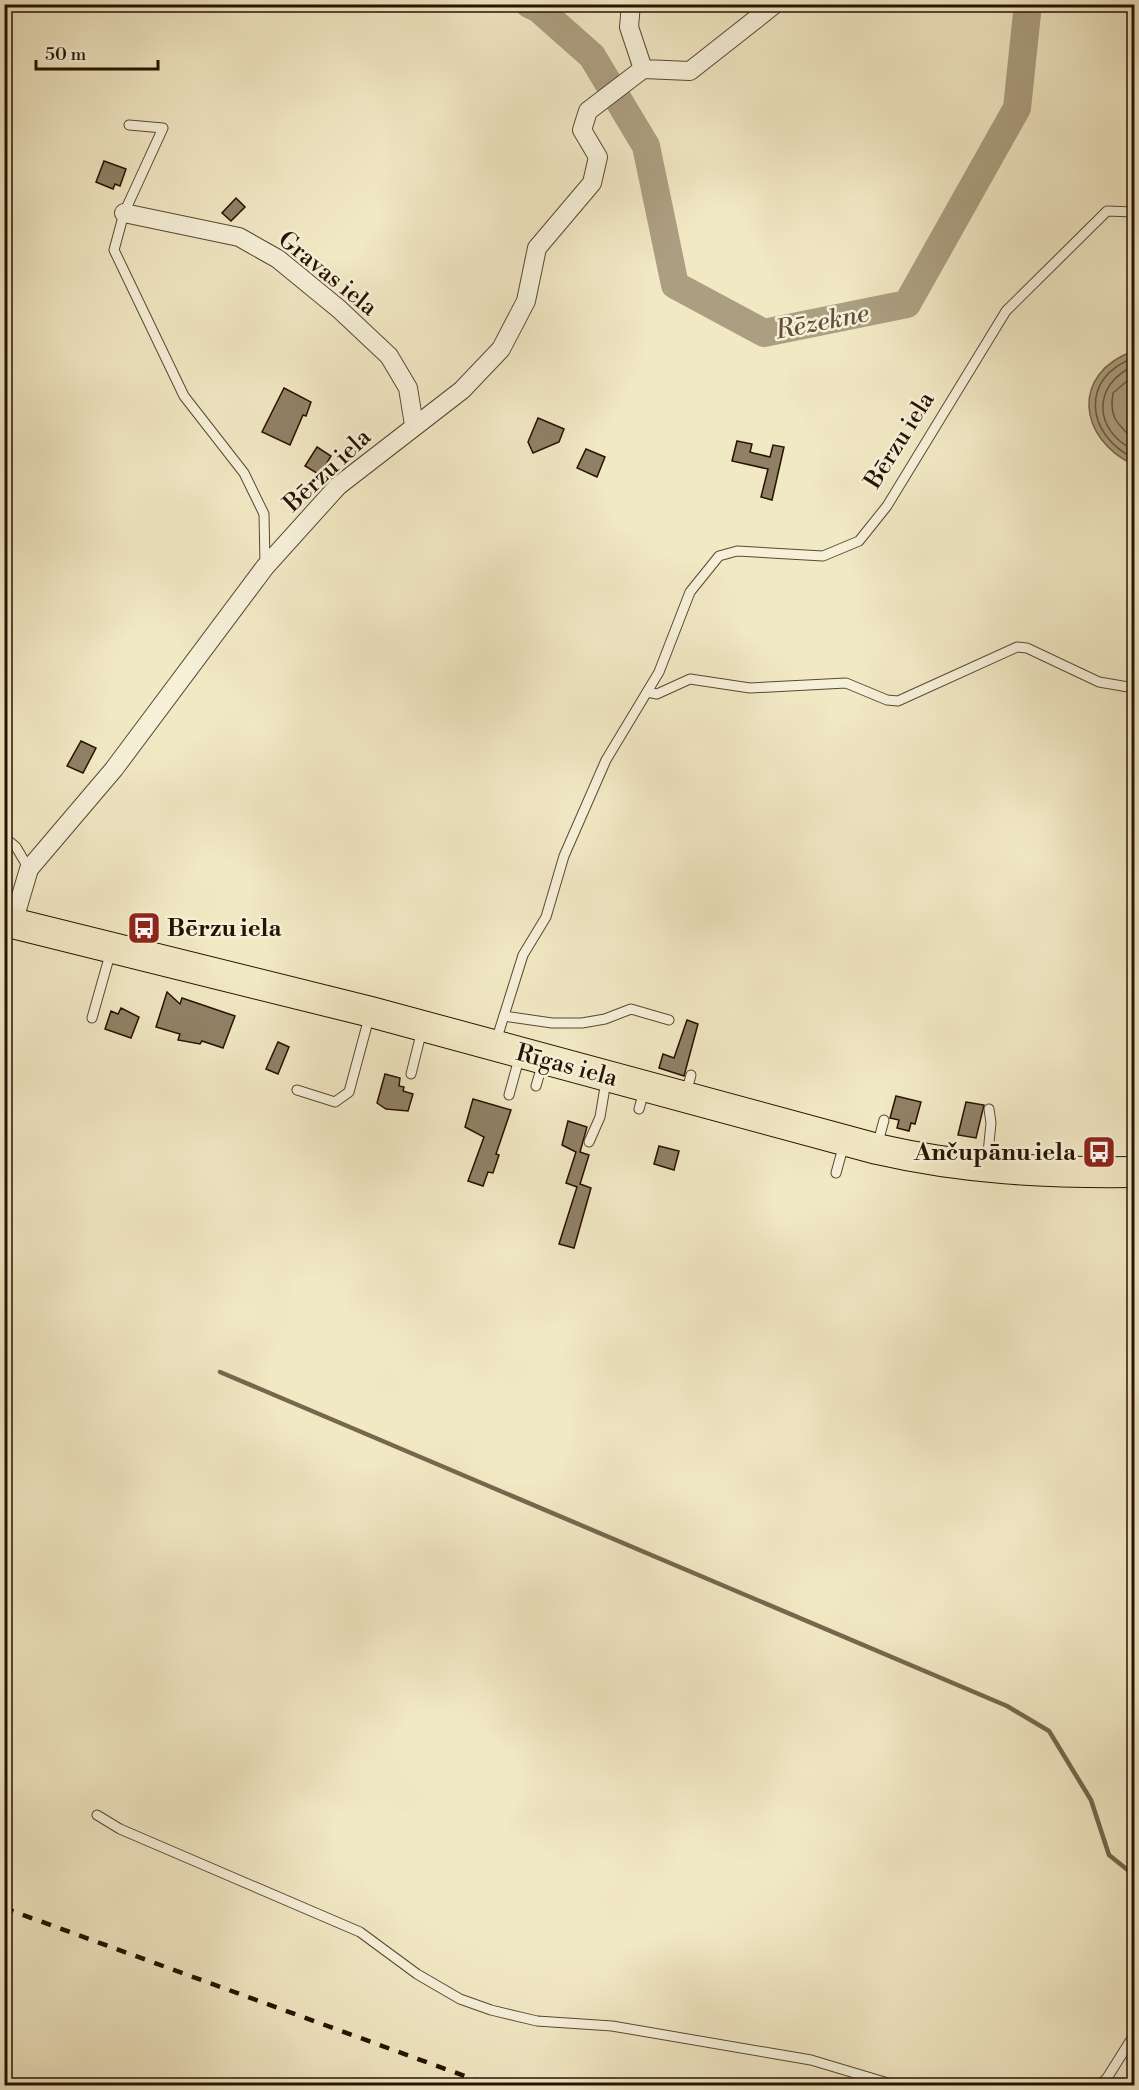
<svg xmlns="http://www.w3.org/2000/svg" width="1139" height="2090" font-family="'Libre Bodoni',serif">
  <rect width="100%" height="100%" fill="#f1e8c4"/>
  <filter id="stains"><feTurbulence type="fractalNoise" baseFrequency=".00333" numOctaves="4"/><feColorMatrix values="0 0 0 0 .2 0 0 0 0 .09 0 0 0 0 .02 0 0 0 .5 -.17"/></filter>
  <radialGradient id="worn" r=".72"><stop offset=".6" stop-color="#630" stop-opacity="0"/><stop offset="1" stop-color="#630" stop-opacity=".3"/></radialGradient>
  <path fill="#ac9f81" stroke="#76674d" stroke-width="1.5" d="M 1134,351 L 1134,465 C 1078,439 1070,373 1134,351 Z"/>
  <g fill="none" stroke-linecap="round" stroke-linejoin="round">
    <g stroke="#695840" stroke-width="1.5">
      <path d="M 1134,358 C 1079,377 1086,436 1134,458"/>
      <path d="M 1134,366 C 1092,384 1093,431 1134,450"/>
      <path d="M 1134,375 L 1113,393 C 1109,418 1117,423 1134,440"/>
    </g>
    <path stroke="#76674d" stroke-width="4.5" d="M 220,1372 L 1007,1706 L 1049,1731 L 1091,1800 L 1109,1855 L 1134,1875"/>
    <path stroke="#ac9f81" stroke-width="28" d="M 529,4 L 539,9 L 592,56 L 646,146 L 675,285 L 764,333 L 907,304 L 1017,108 L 1028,4"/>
  </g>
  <g fill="#908166" stroke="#261200" stroke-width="1.5">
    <path d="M 104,161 L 126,169 L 120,186 L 115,184 L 113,189 L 96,182 Z"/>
    <path d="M 236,198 L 245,207 L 231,221 L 222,213 Z"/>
    <path d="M 284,388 L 311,402 L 306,416 L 303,415 L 290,445 L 262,432 Z"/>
    <path d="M 538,418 L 564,429 L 559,442 L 533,453 L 528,442 Z"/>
    <path d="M 737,441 L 752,444 L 750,452 L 753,453 L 770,457 L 773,445 L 784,447 L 772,500 L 761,497 L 768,469 L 732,461 Z"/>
    <path d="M 317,447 L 331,456 L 320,475 L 305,466 Z"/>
    <path d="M 586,449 L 605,457 L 597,477 L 577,468 Z"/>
    <path d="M 81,741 L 96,748 L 83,773 L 67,766 Z"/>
    <path d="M 167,992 L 180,1004 L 182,998 L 235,1016 L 223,1048 L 202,1041 L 200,1044 L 178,1040 L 180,1034 L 156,1027 Z"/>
    <path d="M 121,1008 L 139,1017 L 131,1038 L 105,1029 L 111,1011 L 118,1014 Z"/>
    <path d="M 687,1020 L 698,1024 L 684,1076 L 659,1068 L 663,1054 L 674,1058 Z"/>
    <path d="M 278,1042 L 289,1047 L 278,1074 L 266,1069 Z"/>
    <path d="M 385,1074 L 400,1078 L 399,1086 L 404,1087 L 403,1091 L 413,1094 L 408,1111 L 386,1109 L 377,1103 Z"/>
    <path d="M 896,1096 L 921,1102 L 915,1124 L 911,1123 L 909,1131 L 897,1128 L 899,1120 L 890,1118 Z"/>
    <path d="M 473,1099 L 511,1110 L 496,1154 L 499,1155 L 493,1173 L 488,1172 L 483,1186 L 468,1181 L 484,1137 L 465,1127 Z"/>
    <path d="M 966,1102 L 984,1105 L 976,1138 L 958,1135 Z"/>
    <path d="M 568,1121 L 587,1127 L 580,1152 L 589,1155 L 580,1184 L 591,1188 L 574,1248 L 559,1244 L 577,1187 L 566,1183 L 576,1152 L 562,1145 Z"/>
    <path d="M 659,1146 L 679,1151 L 674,1170 L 654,1164 Z"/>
  </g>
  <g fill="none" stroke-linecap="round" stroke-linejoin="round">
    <defs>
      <g id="lane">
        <path d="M 129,125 L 163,128 L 124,213 L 114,250 L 184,396 L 244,473 L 264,514 L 265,565"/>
        <path d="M 647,692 L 657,694 L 690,679 L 750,688 L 846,683 L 887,700 L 898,701 L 1017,647 L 1027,648 L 1099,682 L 1134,688"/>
        <path d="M 4,837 L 16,847 L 29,869"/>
        <path d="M 504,1016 L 552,1023 L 582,1023 L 605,1019 L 631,1009 L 669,1020"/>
        <path d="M 92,1018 L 111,951"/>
        <path d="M 496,1041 L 523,955 L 546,917 L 564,856 L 606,760 L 659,672 L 690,592 L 719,556 L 737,551 L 823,556 L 859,541 L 887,506 L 1006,311 L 1107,211 L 1134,212"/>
        <path d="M 411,1074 L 422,1030"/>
        <path d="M 536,1086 L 543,1062"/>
        <path d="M 297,1090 L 335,1102 L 349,1092 L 370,1014"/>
        <path d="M 686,1093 L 691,1075"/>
        <path d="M 509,1095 L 520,1055"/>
        <path d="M 639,1109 L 644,1091"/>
        <path d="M 589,1142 L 600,1117 L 606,1081"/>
        <path d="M 877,1146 L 884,1120"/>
        <path d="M 987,1163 L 991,1123 L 989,1109"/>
        <path d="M 836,1173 L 844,1144"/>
        <path d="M 97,1815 L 120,1829 L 360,1932 L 417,1974 L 460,1999 L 491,2010 L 537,2021 L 612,2026 L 811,2060 L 898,2086"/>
        <path d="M 1098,2086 L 1107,2078 L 1134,2035"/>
      </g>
      <g id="street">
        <path d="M 631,4 L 629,27 L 643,69 L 690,71 L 775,4"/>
        <path d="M 124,213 L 239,237 L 278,259 L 339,309 L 389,356 L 408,388 L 414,425"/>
        <path d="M 13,923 L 29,869 L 114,769 L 265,567 L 338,486 L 462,390 L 501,349 L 526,301 L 537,248 L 592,183 L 598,157 L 582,130 L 588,111 L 643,69"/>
      </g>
      <path id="primary" d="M 4,921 L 371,1012 L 877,1149 C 964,1169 1045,1173 1134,1172"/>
    </defs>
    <use href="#lane" stroke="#594831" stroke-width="11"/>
    <use href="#street" stroke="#594831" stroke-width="20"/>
    <use href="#primary" stroke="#261200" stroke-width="32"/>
    <use href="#lane" stroke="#f6f0d9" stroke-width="9"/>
    <use href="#street" stroke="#f6f0d9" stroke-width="18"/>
    <use href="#primary" stroke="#f1e8c4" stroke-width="30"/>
    <path stroke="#261200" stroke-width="4.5" stroke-dasharray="10 10" stroke-linecap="butt" d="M 4,1908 L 492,2086"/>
  </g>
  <defs>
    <symbol id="bus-square" viewBox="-11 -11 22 22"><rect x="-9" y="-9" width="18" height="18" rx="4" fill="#8f2418" stroke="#f6f0d9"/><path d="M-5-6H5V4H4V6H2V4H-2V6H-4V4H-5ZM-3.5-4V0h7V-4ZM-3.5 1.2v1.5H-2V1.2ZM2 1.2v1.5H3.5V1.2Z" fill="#fff"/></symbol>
  </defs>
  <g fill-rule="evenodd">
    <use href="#bus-square" x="125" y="909" width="38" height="38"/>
    <use href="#bus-square" x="1080" y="1133" width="38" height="38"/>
  </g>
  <g text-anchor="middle" stroke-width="5" stroke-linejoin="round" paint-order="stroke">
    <g font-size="24" fill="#261200" stroke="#f6f0d9">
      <text transform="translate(328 273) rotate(39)" y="8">Gravas iela</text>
      <text transform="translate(899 440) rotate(-58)" y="8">Bērzu iela</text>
      <text transform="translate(327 470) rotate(-43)" y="8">Bērzu iela</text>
      <text transform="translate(567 1065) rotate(15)" y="8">Rīgas iela</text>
    </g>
    <g font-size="24" font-weight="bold" fill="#261200" stroke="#f6f0d9" text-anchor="start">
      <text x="167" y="936">Bērzu iela</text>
      <text x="1076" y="1160" text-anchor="end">Ančupānu iela</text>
    </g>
    <g font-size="26" font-style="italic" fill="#62513a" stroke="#f6f0d9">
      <text transform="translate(822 321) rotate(-11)" y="9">Rēzekne</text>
    </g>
  </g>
  <rect width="1139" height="2090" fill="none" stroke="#f1e8c4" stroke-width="24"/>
  <rect x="6" y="6" width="1127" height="2078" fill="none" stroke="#261200" stroke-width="3"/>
  <rect x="12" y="12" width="1115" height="2066" fill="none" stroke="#261200" stroke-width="1.5"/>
  <path d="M36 60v9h122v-9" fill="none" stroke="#261200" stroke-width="3"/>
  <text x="45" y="60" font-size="18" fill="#261200" stroke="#f6f0d9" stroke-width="4.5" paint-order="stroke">50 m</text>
  <rect width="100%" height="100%" filter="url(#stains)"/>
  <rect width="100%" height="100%" fill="url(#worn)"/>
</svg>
